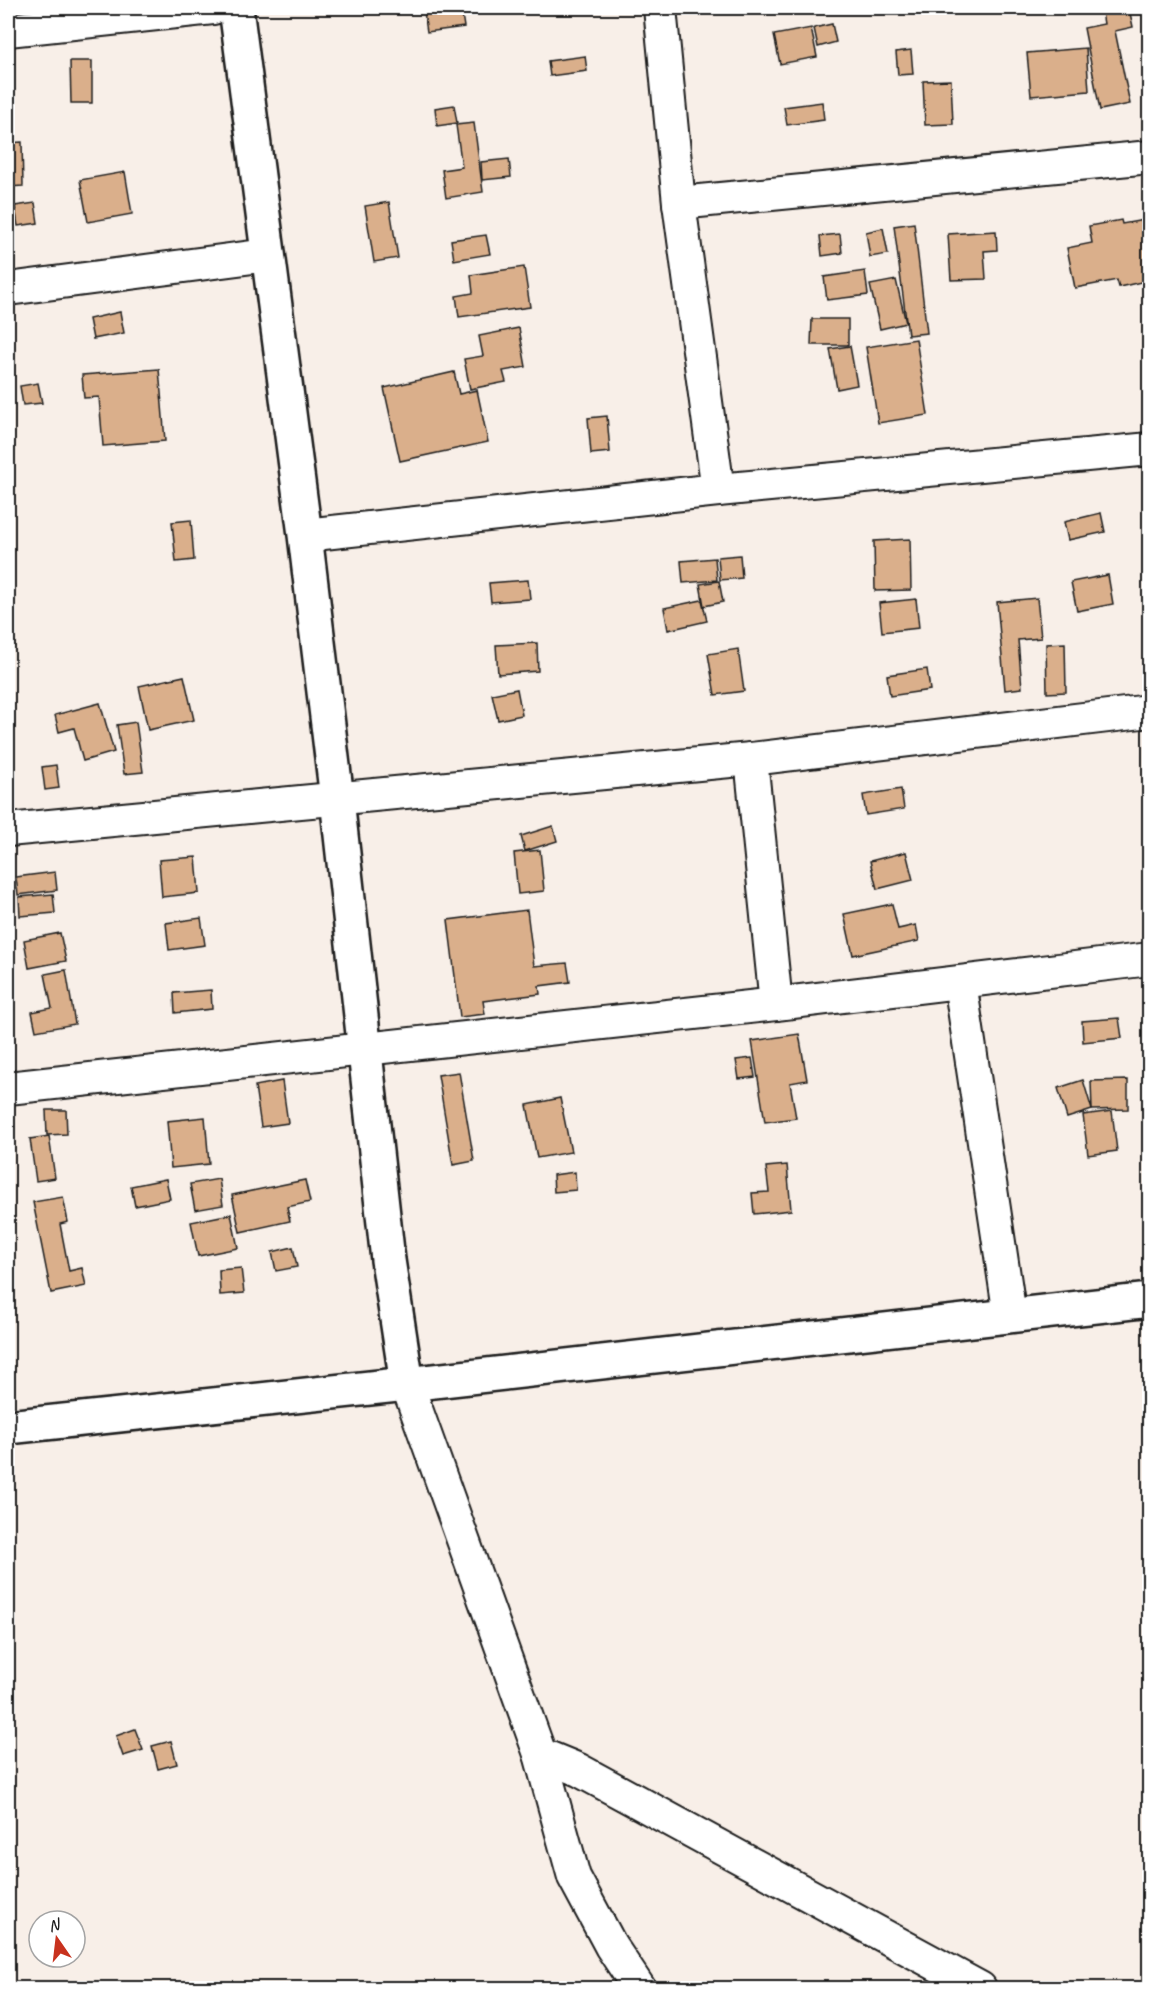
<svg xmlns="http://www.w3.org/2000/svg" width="1157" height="1996" font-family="Caveat,sans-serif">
  <rect width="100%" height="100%" fill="#f8efe8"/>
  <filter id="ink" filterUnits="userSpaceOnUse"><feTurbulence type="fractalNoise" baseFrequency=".0167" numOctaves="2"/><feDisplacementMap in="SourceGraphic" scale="12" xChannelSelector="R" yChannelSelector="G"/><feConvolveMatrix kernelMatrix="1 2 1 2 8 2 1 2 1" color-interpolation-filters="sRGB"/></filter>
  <g filter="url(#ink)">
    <g fill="#daaf8b" stroke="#1c1c1c" stroke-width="1.5">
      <path d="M 461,8 L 464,27 L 427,32 L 424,12 Z"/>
      <path d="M 1129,8 L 1133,27 L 1115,31 L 1130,104 L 1100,110 L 1084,28 L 1104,24 L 1102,12 Z"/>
      <path d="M 832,24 L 836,42 L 818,47 L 814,28 Z"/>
      <path d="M 811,28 L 817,57 L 780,64 L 774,35 Z"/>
      <path d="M 1086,48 L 1089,91 L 1031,96 L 1027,53 Z"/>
      <path d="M 911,50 L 913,74 L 898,75 L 896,52 Z"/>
      <path d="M 585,56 L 587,71 L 550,76 L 548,61 Z"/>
      <path d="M 70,61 L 92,61 L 92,103 L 71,103 Z"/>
      <path d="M 951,80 L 953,124 L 925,125 L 923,81 Z"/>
      <path d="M 822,102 L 824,120 L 787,125 L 784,107 Z"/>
      <path d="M 454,105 L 457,123 L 437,126 L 435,108 Z"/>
      <path d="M 474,123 L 483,192 L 446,198 L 442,170 L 462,167 L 456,125 Z"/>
      <path d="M 22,142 L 23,186 L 8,187 L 8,143 Z"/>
      <path d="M 509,159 L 511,177 L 482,180 L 481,162 Z"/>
      <path d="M 125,172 L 132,214 L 88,222 L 80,180 Z"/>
      <path d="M 389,202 L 398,258 L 374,262 L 365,206 Z"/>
      <path d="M 35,203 L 38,223 L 18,226 L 15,206 Z"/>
      <path d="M 1150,219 L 1150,280 L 1119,287 L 1117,280 L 1075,288 L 1067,248 L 1092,243 L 1089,226 L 1121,220 L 1122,224 Z"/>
      <path d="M 914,223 L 927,333 L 908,335 L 894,226 Z"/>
      <path d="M 883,228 L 888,254 L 870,257 L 866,232 Z"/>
      <path d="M 996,231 L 997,250 L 984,251 L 986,279 L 951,280 L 948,234 Z"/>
      <path d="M 840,234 L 842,253 L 822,256 L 820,236 Z"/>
      <path d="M 486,235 L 490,254 L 454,260 L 451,240 Z"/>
      <path d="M 524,267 L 530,307 L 459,317 L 456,296 L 473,293 L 471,275 Z"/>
      <path d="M 865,271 L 868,295 L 827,300 L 824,277 Z"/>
      <path d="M 896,280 L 906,323 L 880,329 L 870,285 Z"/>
      <path d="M 120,312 L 124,333 L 93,339 L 89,319 Z"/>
      <path d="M 812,319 L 848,319 L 848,345 L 811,345 Z"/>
      <path d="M 519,328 L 526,367 L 503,371 L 506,382 L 470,389 L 464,359 L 483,356 L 479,336 Z"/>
      <path d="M 916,339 L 928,415 L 878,423 L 866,347 Z"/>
      <path d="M 850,346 L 857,385 L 837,389 L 830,349 Z"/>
      <path d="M 159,369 L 165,441 L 103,446 L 99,397 L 84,398 L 82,375 Z"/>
      <path d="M 454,372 L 459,394 L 477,390 L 488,442 L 400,461 L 384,388 Z"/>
      <path d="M 38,383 L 42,403 L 23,405 L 20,386 Z"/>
      <path d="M 607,416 L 610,452 L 591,454 L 588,418 Z"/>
      <path d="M 1101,513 L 1105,532 L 1068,540 L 1064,522 Z"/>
      <path d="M 191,520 L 194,560 L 176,562 L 172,522 Z"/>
      <path d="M 910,539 L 911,590 L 875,591 L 874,541 Z"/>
      <path d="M 740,555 L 742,578 L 720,580 L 718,557 Z"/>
      <path d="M 715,558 L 717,580 L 683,583 L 681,561 Z"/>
      <path d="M 1108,575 L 1113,604 L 1077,611 L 1071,582 Z"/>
      <path d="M 528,580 L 530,599 L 491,602 L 489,583 Z"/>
      <path d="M 719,581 L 723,602 L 704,606 L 700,584 Z"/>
      <path d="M 1037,598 L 1041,638 L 1018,640 L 1022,688 L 1005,690 L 997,602 Z"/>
      <path d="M 916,599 L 919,628 L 882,632 L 879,603 Z"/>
      <path d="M 702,600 L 707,621 L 668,630 L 664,608 Z"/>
      <path d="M 537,643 L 538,671 L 498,674 L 496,645 Z"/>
      <path d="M 1065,643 L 1066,692 L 1047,693 L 1046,644 Z"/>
      <path d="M 738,649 L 744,691 L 715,695 L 708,654 Z"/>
      <path d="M 927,669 L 930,690 L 890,696 L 887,675 Z"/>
      <path d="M 184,676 L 194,720 L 148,730 L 139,686 Z"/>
      <path d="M 517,689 L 522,715 L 498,720 L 492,694 Z"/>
      <path d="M 100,703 L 114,752 L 83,761 L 74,728 L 59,732 L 55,715 Z"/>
      <path d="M 136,722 L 143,772 L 124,774 L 117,725 Z"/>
      <path d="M 56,765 L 59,788 L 45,790 L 42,767 Z"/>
      <path d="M 901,789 L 904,809 L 866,815 L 863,795 Z"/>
      <path d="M 553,826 L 557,841 L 525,851 L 521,836 Z"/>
      <path d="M 540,850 L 544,891 L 518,894 L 514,853 Z"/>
      <path d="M 906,852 L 913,880 L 877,889 L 870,861 Z"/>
      <path d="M 196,857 L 199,893 L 162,897 L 159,860 Z"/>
      <path d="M 55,872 L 57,890 L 18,895 L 16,877 Z"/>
      <path d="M 53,894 L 55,913 L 20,916 L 19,897 Z"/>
      <path d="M 892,904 L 898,929 L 916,925 L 919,941 L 853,955 L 844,914 Z"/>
      <path d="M 527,910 L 534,966 L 567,963 L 570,982 L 539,986 L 540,994 L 483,1001 L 485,1014 L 460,1017 L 448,920 Z"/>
      <path d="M 201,918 L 205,945 L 169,950 L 166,923 Z"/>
      <path d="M 60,933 L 66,961 L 29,968 L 24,940 Z"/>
      <path d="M 66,970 L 75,1024 L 36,1031 L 32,1012 L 52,1008 L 45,974 Z"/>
      <path d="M 211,990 L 212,1009 L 175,1013 L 174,993 Z"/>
      <path d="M 1119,1018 L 1122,1038 L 1083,1042 L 1082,1021 Z"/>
      <path d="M 799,1034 L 807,1080 L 790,1083 L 796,1118 L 765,1122 L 752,1041 Z"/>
      <path d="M 752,1058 L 755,1077 L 739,1079 L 736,1060 Z"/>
      <path d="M 459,1072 L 474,1161 L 453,1165 L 438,1075 Z"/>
      <path d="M 1083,1080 L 1092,1110 L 1067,1118 L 1058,1088 Z"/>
      <path d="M 1128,1080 L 1128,1109 L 1092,1110 L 1091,1081 Z"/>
      <path d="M 282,1081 L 288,1123 L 261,1127 L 255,1086 Z"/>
      <path d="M 560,1098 L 571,1152 L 537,1158 L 527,1105 Z"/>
      <path d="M 46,1110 L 66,1110 L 67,1134 L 47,1135 Z"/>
      <path d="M 1112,1111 L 1117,1151 L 1088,1155 L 1083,1115 Z"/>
      <path d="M 205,1117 L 209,1164 L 171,1168 L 167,1121 Z"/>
      <path d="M 49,1136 L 55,1178 L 36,1181 L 30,1139 Z"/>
      <path d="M 787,1165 L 791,1210 L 754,1214 L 752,1193 L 769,1192 L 766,1167 Z"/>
      <path d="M 575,1172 L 576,1190 L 554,1192 L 553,1175 Z"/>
      <path d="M 166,1179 L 170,1199 L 135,1206 L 131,1186 Z"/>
      <path d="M 219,1179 L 223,1205 L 195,1210 L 190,1184 Z"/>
      <path d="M 305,1180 L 310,1202 L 287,1207 L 290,1221 L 240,1232 L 232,1195 Z"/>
      <path d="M 63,1197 L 68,1222 L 60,1224 L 69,1271 L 82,1268 L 86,1286 L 51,1293 L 33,1202 Z"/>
      <path d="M 231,1214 L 238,1248 L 198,1256 L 191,1222 Z"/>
      <path d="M 293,1247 L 297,1267 L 276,1271 L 272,1252 Z"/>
      <path d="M 241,1268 L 244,1293 L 220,1295 L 219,1270 Z"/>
      <path d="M 135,1729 L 143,1750 L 123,1756 L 116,1736 Z"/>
      <path d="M 171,1741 L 177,1764 L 158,1769 L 152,1746 Z"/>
    </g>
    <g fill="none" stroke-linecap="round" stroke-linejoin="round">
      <defs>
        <g id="street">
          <path d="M 660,8 L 679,203 L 718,490"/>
          <path d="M 8,30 L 213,8"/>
          <path d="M 679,203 L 1150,157"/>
          <path d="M 8,289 L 268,255"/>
          <path d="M 305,535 L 718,490 L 1150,449"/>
          <path d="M 751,759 L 776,1004"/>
          <path d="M 8,830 L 751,759 L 1150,711"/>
          <path d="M 960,982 L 1010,1316"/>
          <path d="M 8,1088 L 776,1004 L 1150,959"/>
          <path d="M 407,1384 L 540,1754 L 579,1770 L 980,1988"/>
          <path d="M 540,1754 L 574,1877 L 611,1946 L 639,1988"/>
        </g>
        <g id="secondary">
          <path d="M 236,8 L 305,535 L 337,799 L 388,1260 L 407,1384"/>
          <path d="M 8,1427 L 407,1384 L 1150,1300"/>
        </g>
      </defs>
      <use href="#street" stroke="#1c1c1c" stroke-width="36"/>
      <use href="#secondary" stroke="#1c1c1c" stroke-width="38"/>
      <use href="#street" stroke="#fff" stroke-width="32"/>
      <use href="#secondary" stroke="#fff" stroke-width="33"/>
    </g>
  </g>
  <rect width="1157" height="1996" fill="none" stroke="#fff" stroke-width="30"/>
  <rect x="15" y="15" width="1127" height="1966" fill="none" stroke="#1c1c1c" stroke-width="2" filter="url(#ink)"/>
  <g transform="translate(57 1939) rotate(346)"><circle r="28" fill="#ffffff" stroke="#a4a4a4" stroke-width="1.5"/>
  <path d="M0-4.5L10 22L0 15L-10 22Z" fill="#c8321e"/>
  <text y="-9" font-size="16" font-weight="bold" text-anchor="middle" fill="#1c1c1c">N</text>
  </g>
</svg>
